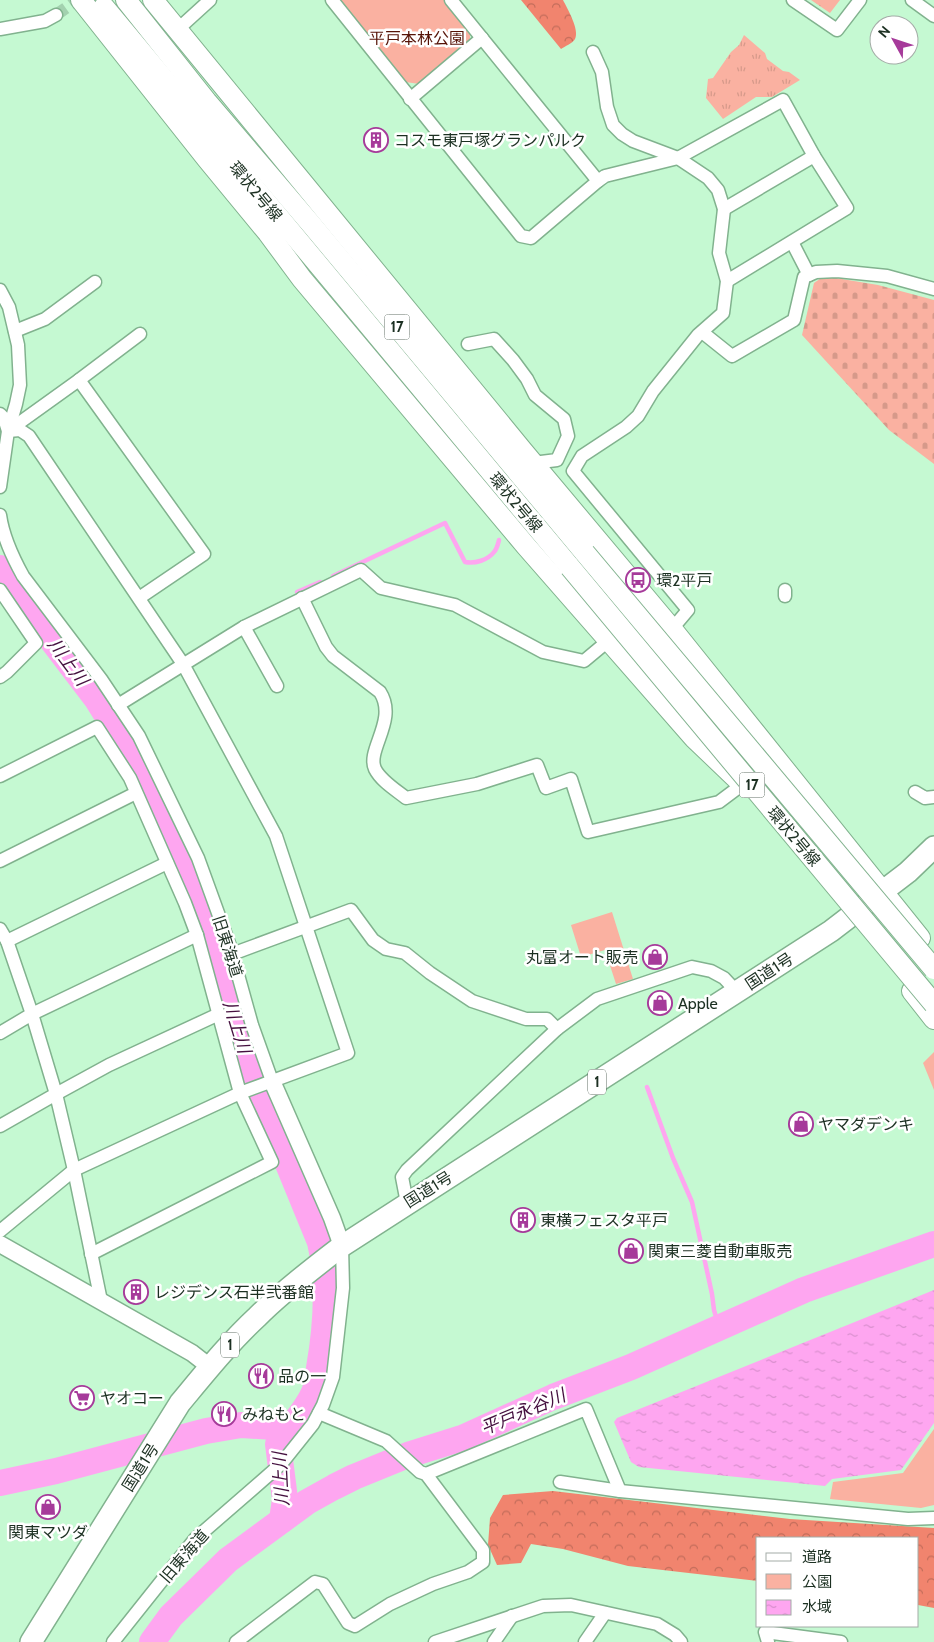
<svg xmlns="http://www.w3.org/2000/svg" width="934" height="1642" font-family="Cabin,'Noto Sans JP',sans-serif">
  <defs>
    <pattern id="grass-tufts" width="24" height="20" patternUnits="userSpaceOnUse" patternTransform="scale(1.25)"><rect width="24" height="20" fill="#fab1a1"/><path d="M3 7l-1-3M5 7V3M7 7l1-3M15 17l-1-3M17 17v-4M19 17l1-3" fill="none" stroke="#d6998a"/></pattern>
    <pattern id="forest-crowns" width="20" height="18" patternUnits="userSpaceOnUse" patternTransform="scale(1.25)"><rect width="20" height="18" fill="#f1846e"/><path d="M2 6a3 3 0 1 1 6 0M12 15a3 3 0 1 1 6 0" fill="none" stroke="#c26c5a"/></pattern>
    <pattern id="cemetery-stones" width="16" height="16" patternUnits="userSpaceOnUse" patternTransform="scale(1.25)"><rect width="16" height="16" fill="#fab1a1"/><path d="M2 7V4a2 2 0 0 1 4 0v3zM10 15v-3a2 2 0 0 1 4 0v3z" fill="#d6998a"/></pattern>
    <pattern id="water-ripples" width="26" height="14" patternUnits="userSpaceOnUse" patternTransform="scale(1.25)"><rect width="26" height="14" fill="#fea6f0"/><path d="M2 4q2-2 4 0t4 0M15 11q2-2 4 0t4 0" fill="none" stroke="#d98fce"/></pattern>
  </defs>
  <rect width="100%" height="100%" fill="#c5f9d2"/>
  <g fill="url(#grass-tufts)">
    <path d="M 811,0 L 840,0 L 830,13 Z"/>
    <path d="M 744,35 L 765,53 L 767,59 L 783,71 L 789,72 L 800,80 L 772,97 L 756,97 L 723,119 L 706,98 L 708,79 L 713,78 L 731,52 L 739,45 Z"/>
  </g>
  <g fill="url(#forest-crowns)">
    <path d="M 521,0 L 563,0 C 567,8 580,30 575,39 C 572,44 565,46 561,49 Z"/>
    <path d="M 553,1491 L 790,1519 L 934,1528 L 934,1608 L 918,1605 L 918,1538 L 758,1538 L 758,1581 L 628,1566 L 563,1549 L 531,1544 L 521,1563 L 497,1565 L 488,1545 L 490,1518 L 503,1495 Z"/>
  </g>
  <path fill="url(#cemetery-stones)" d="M 824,276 L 878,285 L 934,300 L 934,464 L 889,430 L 802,335 L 814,283 Z"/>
  <g fill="#fab1a1">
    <path d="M 339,0 L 444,0 L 470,34 L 470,42 L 420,84 L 405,82 Z"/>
    <path d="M 612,912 L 633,979 L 616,984 L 605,950 L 581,957 L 571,925 Z"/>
    <path d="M 934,1052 L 934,1090 L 923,1063 Z"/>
    <path d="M 934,1429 L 934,1505 L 921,1508 L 830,1499 L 833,1482 L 903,1473 Z"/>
  </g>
  <path fill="url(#water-ripples)" d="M 934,1290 L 934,1423 L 901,1470 L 832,1479 L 825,1486 L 639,1467 L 631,1462 L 614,1422 L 617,1418 Z"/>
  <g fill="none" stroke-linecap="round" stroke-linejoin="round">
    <g stroke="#fea6f0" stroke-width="4.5">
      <path d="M 333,576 L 445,523 L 465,562 C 475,564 488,560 494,552 C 497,549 498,544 499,540"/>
      <path d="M 297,592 L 320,582"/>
      <path d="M 102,707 L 105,705"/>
      <path d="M 647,1087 L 673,1158 L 692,1202 L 712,1294 L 714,1310 L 719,1327"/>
    </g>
    <g stroke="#fea6f0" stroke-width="26">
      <path d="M 0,568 L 3,576 L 96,698 L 142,772 L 200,908 L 229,1009 L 254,1081 L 320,1242 C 329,1281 326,1328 319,1368 C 318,1375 317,1384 315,1390 C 307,1411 290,1426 278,1444 L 285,1499 L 282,1520"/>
      <path d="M 0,1483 L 56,1471 L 206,1431 L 241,1425 L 289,1428"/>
      <path d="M 152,1642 L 171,1616 L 228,1560 L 307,1502 L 334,1487 L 354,1477 L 408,1455 L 462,1438 L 553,1397 L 631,1367 L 804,1290 L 934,1244"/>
    </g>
    <path stroke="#a3d1af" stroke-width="12" stroke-dasharray="12 6" stroke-linecap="butt" d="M 56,15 L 77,0"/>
    <defs>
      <g id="minor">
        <path d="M 332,0 L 521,236 L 531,238 L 598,181 L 451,0"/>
        <path d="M 793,0 L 837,30 L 860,0"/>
        <path d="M 912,0 L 934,16"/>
        <path d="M 0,29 L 45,21 L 56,15"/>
        <path d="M 177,30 L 210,0"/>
        <path d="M 593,52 L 602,72 L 607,107 L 613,125 L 622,134 L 633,141 L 678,158 L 708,178 L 718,190 L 724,209 L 719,253 L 727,281 L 723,313 L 698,335 L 653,391 L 638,416 L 626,427 L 582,456 L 573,471 L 688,610 L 672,629"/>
        <path d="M 410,99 L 482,38"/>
        <path d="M 598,181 L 605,176 L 678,158 L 783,100 L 814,156 L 847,208 L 727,281"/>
        <path d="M 724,209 L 814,156"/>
        <path d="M 792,242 L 809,275"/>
        <path d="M 0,290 L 9,307 L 18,345 L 20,385 L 16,404 L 8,431 L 0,487"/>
        <path d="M 15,331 L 45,319 L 95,282"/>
        <path d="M 702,332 L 732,356 L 794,320 L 804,277 L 816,272 L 837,271 L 887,276 L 934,289"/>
        <path d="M 468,344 L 494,339 L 513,360 L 527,379 L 535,395 L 564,419 L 568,436 L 557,460 L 533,463"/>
        <path d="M 79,380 L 140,334"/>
        <path d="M 0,414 L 4,418 L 8,431"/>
        <path d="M 8,431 L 79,380 L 204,554 L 139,598"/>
        <path d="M 0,515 C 3,537 12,556 23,576 L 101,679 L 139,736 L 198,858 L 230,946 L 252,1025 L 272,1081"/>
        <path d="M 0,590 L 36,643 L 7,672 L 0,677"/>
        <path d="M 785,596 L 785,590"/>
        <path d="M 302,598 L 326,647 L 333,656 L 380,692 C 398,720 366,750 375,769 C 381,781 396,790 406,798 L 477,784 L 537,765 L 546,788 L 571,779 L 588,832 L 719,802 L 743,784"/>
        <path d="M 244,627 L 277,686"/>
        <path d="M 118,705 L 244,627 L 361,570 L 381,588 L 455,605 L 543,652 L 584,661 L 608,641"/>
        <path d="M 0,776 L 97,727 L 130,778 L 185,903 L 197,935 L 240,1093 L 272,1162 L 91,1254"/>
        <path d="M 915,792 L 925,798 L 934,797"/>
        <path d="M 0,861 L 136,793"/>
        <path d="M 0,929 L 7,941 L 32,1014 L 56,1094 L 74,1170 L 101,1301"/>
        <path d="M 7,941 L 167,863"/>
        <path d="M 232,954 L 351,910 L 373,940 L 386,949 L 405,953 L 430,973 L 472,1001 L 526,1019 L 547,1019 L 557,1029"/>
        <path d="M 0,1033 L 32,1014 L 197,935"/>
        <path d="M 0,1126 L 56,1094 L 109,1065 L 219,1014"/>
        <path d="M 407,1203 L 402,1177 L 407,1170 L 557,1029 L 597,999 L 692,967 L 711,971 L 724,978 L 737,992"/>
        <path d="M 0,1231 L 74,1170 L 240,1093 L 348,1053 L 276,836 L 183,664 L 29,436 L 20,430 L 8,431"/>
        <path d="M 426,1474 L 586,1409 L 620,1491"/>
        <path d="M 560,1482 L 620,1491 L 908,1519 L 934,1518"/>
        <path d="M 113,1642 L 195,1539 L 264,1479 L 281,1464 L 313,1424 L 323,1405 L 333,1377 L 343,1288 L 342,1246"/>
        <path d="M 236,1642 L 315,1582 L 323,1584 L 348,1623 L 355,1626 L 390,1604 L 433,1584 L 468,1572 L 483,1562 L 483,1550 L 426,1474 L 420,1472 L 386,1441 L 319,1413"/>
        <path d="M 435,1642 L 543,1606 L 571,1605 L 657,1624 L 675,1635 L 681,1642"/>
        <path d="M 494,1642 L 512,1616"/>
        <path d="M 585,1642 L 605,1613"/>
        <path d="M 768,1642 L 765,1632 L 841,1642"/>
      </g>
      <g id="tertiary">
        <path d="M 272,1081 L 332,1218 L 342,1246"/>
        <path d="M 0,1244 L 192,1353 L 210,1367"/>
      </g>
      <g id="primary">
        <path d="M 81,0 L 207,159 L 268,233 L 302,279 L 526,546 L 694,738 L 740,782"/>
        <path d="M 126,0 L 207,102 L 311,224 L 585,553"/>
        <path d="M 153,0 L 522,450 L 672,629 L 920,938"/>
        <path d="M 104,7 L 570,567"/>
        <path d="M 912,991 L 934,1019"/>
      </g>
      <path id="trunk" d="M 31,1642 L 180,1403 C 205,1373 229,1343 257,1317 C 283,1291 313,1268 342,1246 L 831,931 L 908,872 L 934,847"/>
    </defs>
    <use href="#minor" stroke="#81b28e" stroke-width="15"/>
    <use href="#tertiary" stroke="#81b28e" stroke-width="19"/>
    <use href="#primary" stroke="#81b28e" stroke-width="22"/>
    <use href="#trunk" stroke="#81b28e" stroke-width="24"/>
    <use href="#minor" stroke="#fff" stroke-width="12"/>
    <use href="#tertiary" stroke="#fff" stroke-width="16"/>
    <use href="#primary" stroke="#fff" stroke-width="20"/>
    <use href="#trunk" stroke="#fff" stroke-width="21"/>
    <defs>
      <g id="primary-bridge">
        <path d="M 585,553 L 934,969"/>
        <path d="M 570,567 L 934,1004"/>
      </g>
    </defs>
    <use href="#primary-bridge" stroke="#81b28e" stroke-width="22" stroke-linecap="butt"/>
    <use href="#primary-bridge" stroke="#fff" stroke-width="20"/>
  </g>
  <defs>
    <symbol id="building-ring" viewBox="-11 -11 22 22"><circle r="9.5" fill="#fff" stroke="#a63a9a" stroke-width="1.5"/><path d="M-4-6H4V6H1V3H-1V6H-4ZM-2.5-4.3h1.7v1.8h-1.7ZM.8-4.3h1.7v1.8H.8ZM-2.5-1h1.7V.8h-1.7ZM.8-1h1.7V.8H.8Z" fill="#a63a9a"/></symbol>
    <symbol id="bus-ring" viewBox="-11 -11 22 22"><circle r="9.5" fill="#fff" stroke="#a63a9a" stroke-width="1.5"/><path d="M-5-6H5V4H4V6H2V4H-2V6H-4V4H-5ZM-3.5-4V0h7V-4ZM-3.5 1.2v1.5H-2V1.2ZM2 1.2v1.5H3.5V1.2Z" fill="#a63a9a"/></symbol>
    <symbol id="shop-ring" viewBox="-11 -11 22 22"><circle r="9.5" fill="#fff" stroke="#a63a9a" stroke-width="1.5"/><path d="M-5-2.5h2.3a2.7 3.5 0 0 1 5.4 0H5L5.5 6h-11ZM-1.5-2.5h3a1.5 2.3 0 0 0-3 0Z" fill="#a63a9a"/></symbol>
    <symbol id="restaurant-ring" viewBox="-11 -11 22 22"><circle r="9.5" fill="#fff" stroke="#a63a9a" stroke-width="1.5"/><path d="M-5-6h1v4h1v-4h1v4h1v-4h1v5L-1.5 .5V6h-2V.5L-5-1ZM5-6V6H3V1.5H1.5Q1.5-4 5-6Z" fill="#a63a9a"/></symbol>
    <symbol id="supermarket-ring" viewBox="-11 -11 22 22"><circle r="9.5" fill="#fff" stroke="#a63a9a" stroke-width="1.5"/><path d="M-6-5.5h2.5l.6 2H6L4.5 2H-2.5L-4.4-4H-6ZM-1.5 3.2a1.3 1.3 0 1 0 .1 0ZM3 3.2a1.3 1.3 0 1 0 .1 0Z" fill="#a63a9a"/></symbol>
  </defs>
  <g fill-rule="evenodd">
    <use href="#building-ring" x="362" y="126" width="28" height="28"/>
    <use href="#bus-ring" x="624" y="566" width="28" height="28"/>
    <use href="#shop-ring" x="641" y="943" width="28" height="28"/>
    <use href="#shop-ring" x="646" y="989" width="28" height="28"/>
    <use href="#shop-ring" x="787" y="1110" width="28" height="28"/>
    <use href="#building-ring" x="509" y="1206" width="28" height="28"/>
    <use href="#shop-ring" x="617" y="1237" width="28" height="28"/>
    <use href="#building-ring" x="122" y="1278" width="28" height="28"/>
    <use href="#restaurant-ring" x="247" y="1362" width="28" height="28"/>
    <use href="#supermarket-ring" x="68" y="1384" width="28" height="28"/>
    <use href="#restaurant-ring" x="210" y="1400" width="28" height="28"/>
    <use href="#shop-ring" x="34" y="1493" width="28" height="28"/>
  </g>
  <g text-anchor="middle" stroke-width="5" stroke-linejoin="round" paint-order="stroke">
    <g fill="#fff" stroke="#606e64" stroke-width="1">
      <rect x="384.5" y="314.5" width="25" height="25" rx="4"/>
      <rect x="739.5" y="772.5" width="25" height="25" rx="4"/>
      <rect x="588" y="1069.5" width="18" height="25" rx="4"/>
      <rect x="221" y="1332.5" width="18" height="25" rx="4"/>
    </g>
    <g font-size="15" font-weight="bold" fill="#1c3022">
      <text x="397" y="332">17</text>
      <text x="752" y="790">17</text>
      <text x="597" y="1087">1</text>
      <text x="230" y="1350">1</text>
    </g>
    <g font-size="16" fill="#561307" stroke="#fff">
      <text x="417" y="44">平戸本林公園</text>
    </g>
    <g font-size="16" fill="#1c3022" stroke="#fff" text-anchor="start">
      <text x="394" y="146">コスモ東戸塚グランパルク</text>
      <text x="656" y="586">環2平戸</text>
      <text x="638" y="963" text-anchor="end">丸富オート販売</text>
      <text x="678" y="1009">Apple</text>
      <text x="818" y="1130">ヤマダデンキ</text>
      <text x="540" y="1226">東横フェスタ平戸</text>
      <text x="648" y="1257">関東三菱自動車販売</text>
      <text x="154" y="1298">レジデンス石半弐番館</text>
      <text x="278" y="1382">品の一</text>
      <text x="100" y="1404">ヤオコー</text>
      <text x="242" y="1420">みねもと</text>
      <text x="48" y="1538" text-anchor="middle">関東マツダ</text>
    </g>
    <g font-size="16" fill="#1c3022" stroke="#fff">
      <text transform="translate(256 191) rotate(50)" y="6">環状2号線</text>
      <text transform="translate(516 502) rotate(50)" y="6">環状2号線</text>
      <text transform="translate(794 836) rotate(50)" y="6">環状2号線</text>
      <text transform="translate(228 946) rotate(72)" y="6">旧東海道</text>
      <text transform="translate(769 971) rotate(-33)" y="6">国道1号</text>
      <text transform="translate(428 1189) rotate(-32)" y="6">国道1号</text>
      <text transform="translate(140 1467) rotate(-58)" y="6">国道1号</text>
      <text transform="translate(184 1556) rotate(-49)" y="6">旧東海道</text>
    </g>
    <g font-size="18" font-style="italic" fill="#45103f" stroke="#fff">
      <text transform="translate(68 662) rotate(53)" y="6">川上川</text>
      <text transform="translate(237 1027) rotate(73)" y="6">川上川</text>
      <text transform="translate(523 1412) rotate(-23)" y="6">平戸永谷川</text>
      <text transform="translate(281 1479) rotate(-93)" y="6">川上川</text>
    </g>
  </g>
  <rect x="756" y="1537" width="162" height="90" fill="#ffffff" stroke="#a4aca7"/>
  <rect x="766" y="1553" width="25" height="8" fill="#ffffff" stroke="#a4aca7"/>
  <text x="802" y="1562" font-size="15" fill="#1c3022">道路</text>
  <rect x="766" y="1574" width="25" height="15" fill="#fab1a1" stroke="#a4aca7"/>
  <text x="802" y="1587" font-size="15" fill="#1c3022">公園</text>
  <rect x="766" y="1600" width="25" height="15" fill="url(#water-ripples)" stroke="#a4aca7"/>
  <text x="802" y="1612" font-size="15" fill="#1c3022">水域</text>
  <g transform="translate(894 40) rotate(310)"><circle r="24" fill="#ffffff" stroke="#a4aca7"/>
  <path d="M0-4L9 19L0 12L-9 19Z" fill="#a63a9a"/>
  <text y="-8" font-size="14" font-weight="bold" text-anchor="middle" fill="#1c3022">N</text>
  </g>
</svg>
